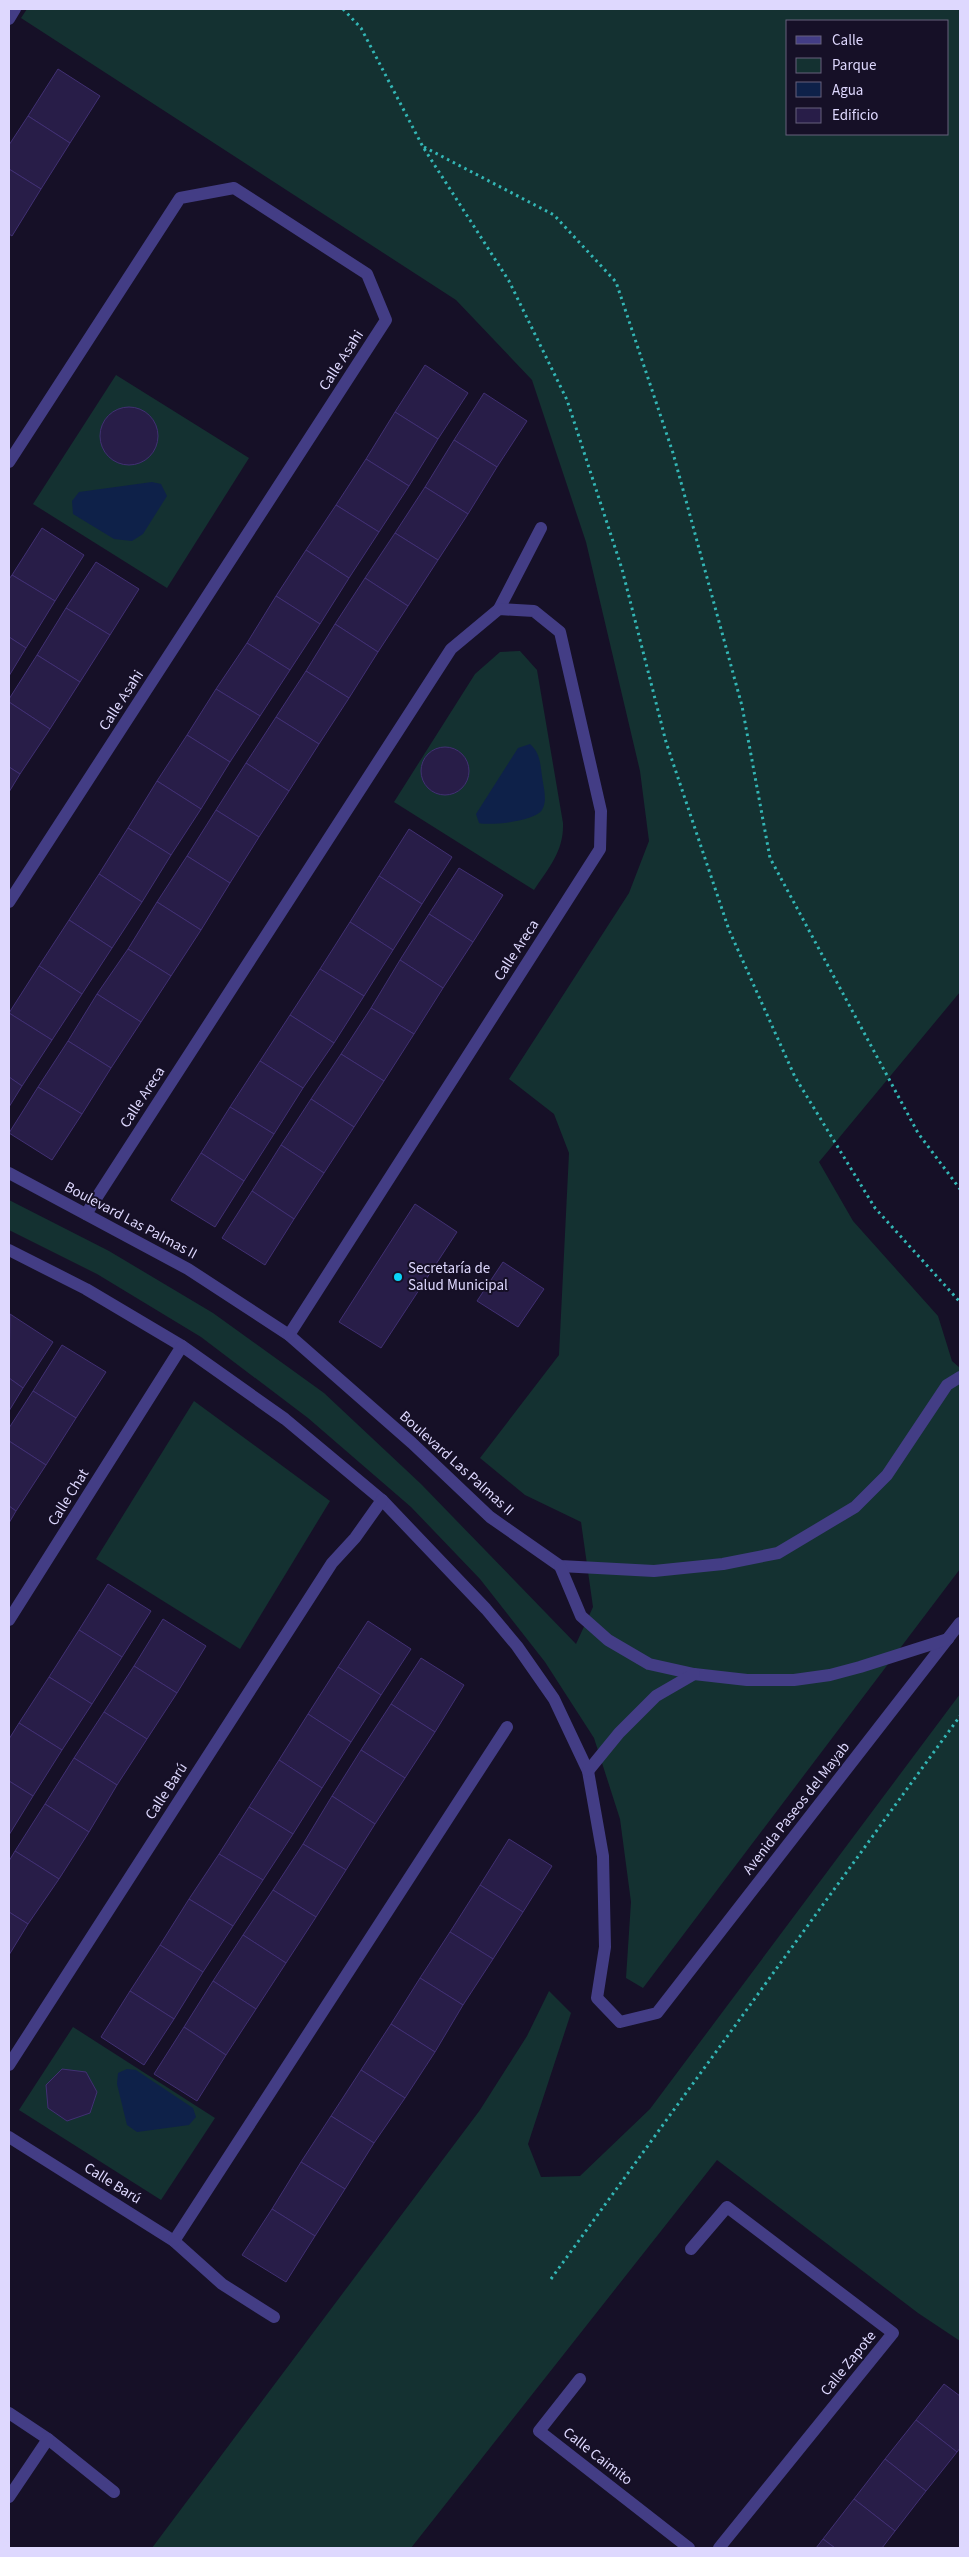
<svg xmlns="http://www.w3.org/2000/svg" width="969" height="2557" font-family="'Source Sans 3',sans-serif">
  <rect width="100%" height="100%" fill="#161027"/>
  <g fill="#143131" fill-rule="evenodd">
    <path d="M 27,9 L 960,9 L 960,992 L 819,1162 L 853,1221 L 938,1316 L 952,1361 L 960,1368 L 960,1569 L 643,1988 L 626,1978 L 631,1902 L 620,1819 L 594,1738 L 545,1662 L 480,1579 L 411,1507 L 308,1418 L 201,1337 L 97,1274 L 9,1230 L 9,1200 L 109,1251 L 213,1313 L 324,1393 L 421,1484 L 576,1644 L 593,1607 L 581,1522 L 525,1495 L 480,1458 L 559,1355 L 569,1153 L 554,1114 L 509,1079 L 629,893 L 649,841 L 640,771 L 586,542 L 532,380 L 456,300 L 21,18 ZM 788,21 L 948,21 L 948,134 L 788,134 Z"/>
    <path d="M 116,375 L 249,458 L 167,588 L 33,504 Z"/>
    <path d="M 520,651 L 537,670 L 563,823 C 564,851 549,867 534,890 L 394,802 L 475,674 L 500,652 Z"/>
    <path d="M 194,1401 L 330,1501 L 240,1649 L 96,1559 Z"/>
    <path d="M 960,1694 L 960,2341 L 918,2313 L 717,2160 L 411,2548 L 152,2548 L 480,2110 L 527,2036 L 549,1991 L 571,2013 L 528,2144 L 541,2177 L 580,2176 L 650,2109 Z"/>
    <path d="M 73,2027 L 215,2118 L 161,2200 L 19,2110 Z"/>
  </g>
  <g fill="#0e2149">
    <path d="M 152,482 L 161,484 L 167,496 L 143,534 L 132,541 L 114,539 L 73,514 L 72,501 L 79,492 Z"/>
    <path d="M 530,744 C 540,753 540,762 542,776 C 543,786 548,800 542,810 C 535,821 491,826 479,823 L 476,814 L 518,748 Z"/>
    <path d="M 127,2069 L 136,2070 L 193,2108 L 196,2117 L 189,2125 L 137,2132 L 127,2125 L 117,2084 L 118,2073 Z"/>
  </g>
  <g fill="#281d48" stroke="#413073">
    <path d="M 58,69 L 100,96 L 70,143 L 28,116 Z"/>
    <path d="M 28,116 L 70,143 L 41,189 L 9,169 L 9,145 Z"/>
    <path d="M 9,169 L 41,189 L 12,236 L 9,234 Z"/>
    <path d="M 425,365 L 468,393 L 438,439 L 395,412 Z"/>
    <path d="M 484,393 L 527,421 L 497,467 L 454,440 Z"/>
    <circle cx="129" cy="436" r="29"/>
    <path d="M 395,412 L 438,439 L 409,486 L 366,459 Z"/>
    <path d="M 454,440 L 497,467 L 468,514 L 425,487 Z"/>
    <path d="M 366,459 L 409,486 L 379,532 L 336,505 Z"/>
    <path d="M 425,487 L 468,514 L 438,560 L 395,533 Z"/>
    <path d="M 336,505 L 379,532 L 349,578 L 306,550 Z"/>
    <path d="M 42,528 L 84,555 L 55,601 L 12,575 Z"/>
    <path d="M 395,533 L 438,560 L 408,606 L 365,578 Z"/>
    <path d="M 306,550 L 349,578 L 320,624 L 276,596 Z"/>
    <path d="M 96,562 L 139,589 L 110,635 L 66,608 Z"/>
    <path d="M 12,575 L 55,601 L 26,648 L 9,637 L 9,579 Z"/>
    <path d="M 365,578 L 408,606 L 378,652 L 335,624 Z"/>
    <path d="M 276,596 L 320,624 L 290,670 L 247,643 Z"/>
    <path d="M 66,608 L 110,635 L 80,682 L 37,655 Z"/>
    <path d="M 335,624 L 378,652 L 349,698 L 306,671 Z"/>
    <path d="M 9,637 L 26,648 L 9,676 Z"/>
    <path d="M 247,643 L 290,670 L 260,716 L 216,689 Z"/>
    <path d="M 37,655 L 80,682 L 50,729 L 9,702 L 9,699 Z"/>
    <path d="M 306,671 L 349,698 L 319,744 L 276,717 Z"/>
    <path d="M 216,689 L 260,716 L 230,762 L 187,735 Z"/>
    <path d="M 9,702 L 50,729 L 20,774 L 9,767 Z"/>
    <path d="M 276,717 L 319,744 L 289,791 L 246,763 Z"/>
    <path d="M 187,735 L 230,762 L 201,809 L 157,781 Z"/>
    <circle cx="445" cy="771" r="24"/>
    <path d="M 246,763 L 289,791 L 259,837 L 216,810 Z"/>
    <path d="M 9,767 L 20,774 L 9,792 Z"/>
    <path d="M 157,781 L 201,809 L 171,855 L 128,828 Z"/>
    <path d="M 216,810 L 259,837 L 230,883 L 187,856 Z"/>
    <path d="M 128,828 L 171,855 L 142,902 L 99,874 Z"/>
    <path d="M 409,829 L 452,857 L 422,904 L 379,876 Z"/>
    <path d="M 187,856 L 230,883 L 201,930 L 157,902 Z"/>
    <path d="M 459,868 L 503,895 L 473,942 L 429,914 Z"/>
    <path d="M 99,874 L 142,902 L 112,948 L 69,920 Z"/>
    <path d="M 379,876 L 422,904 L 393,950 L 350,922 Z"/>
    <path d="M 157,902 L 201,930 L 171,976 L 128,949 Z"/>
    <path d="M 429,914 L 473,942 L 443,988 L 400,960 Z"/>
    <path d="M 69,920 L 112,948 L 82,994 L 39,966 Z"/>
    <path d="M 350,922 L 393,950 L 364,996 L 320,969 Z"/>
    <path d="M 128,949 L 171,976 L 141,1022 L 97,994 Z"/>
    <path d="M 400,960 L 443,988 L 414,1034 L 371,1008 Z"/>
    <path d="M 39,966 L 82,994 L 52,1040 L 9,1013 Z"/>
    <path d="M 320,969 L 364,996 L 334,1043 L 290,1015 Z"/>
    <path d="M 97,994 L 141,1022 L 111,1068 L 68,1041 Z"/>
    <path d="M 371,1008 L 414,1034 L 384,1081 L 341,1054 Z"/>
    <path d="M 9,1013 L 52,1040 L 22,1086 L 9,1077 Z"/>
    <path d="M 290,1015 L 334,1043 L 303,1088 L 260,1061 Z"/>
    <path d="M 68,1041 L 111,1068 L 82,1114 L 38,1087 Z"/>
    <path d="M 341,1054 L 384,1081 L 354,1127 L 311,1099 Z"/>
    <path d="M 260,1061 L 303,1088 L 274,1134 L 230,1107 Z"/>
    <path d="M 9,1077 L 22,1086 L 9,1107 Z"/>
    <path d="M 38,1087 L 82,1114 L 52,1160 L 9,1133 Z"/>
    <path d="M 311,1099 L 354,1127 L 324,1173 L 281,1145 Z"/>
    <path d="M 230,1107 L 274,1134 L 244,1181 L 201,1153 Z"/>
    <path d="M 281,1145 L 324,1173 L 294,1219 L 252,1191 Z"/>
    <path d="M 201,1153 L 244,1181 L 215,1227 L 171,1200 Z"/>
    <path d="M 252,1191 L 294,1219 L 265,1265 L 222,1238 Z"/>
    <path d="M 415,1204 L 457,1232 L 381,1348 L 339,1322 Z"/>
    <path d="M 503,1262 L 544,1289 L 518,1327 L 477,1301 Z"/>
    <path d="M 10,1314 L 53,1342 L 23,1388 L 9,1378 Z"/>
    <path d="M 62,1345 L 106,1372 L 76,1418 L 33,1391 Z"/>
    <path d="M 9,1378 L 23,1388 L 9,1411 Z"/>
    <path d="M 33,1391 L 76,1418 L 46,1465 L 9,1441 L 9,1428 Z"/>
    <path d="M 9,1441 L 46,1465 L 16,1511 L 9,1506 Z"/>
    <path d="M 9,1506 L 16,1511 L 9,1523 Z"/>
    <path d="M 108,1584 L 151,1611 L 122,1657 L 79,1630 Z"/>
    <path d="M 163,1619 L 206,1646 L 177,1693 L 134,1666 Z"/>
    <path d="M 368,1621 L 411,1649 L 381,1695 L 338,1667 Z"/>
    <path d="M 79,1630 L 122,1657 L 92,1704 L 49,1677 Z"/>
    <path d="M 421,1658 L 464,1685 L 435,1732 L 391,1704 Z"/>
    <path d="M 134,1666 L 177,1693 L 147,1739 L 104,1712 Z"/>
    <path d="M 338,1667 L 381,1695 L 351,1742 L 308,1714 Z"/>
    <path d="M 49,1677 L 92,1704 L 62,1750 L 19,1723 Z"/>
    <path d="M 391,1704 L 435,1732 L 405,1778 L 361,1750 Z"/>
    <path d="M 104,1712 L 147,1739 L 117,1785 L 74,1758 Z"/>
    <path d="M 308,1714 L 351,1742 L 322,1788 L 279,1760 Z"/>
    <path d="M 19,1723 L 62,1750 L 33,1796 L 9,1781 L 9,1739 Z"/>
    <path d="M 361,1750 L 405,1778 L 375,1824 L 332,1796 Z"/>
    <path d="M 74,1758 L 117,1785 L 89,1832 L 45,1804 Z"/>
    <path d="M 279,1760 L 322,1788 L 293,1834 L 249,1807 Z"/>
    <path d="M 9,1781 L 33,1796 L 9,1835 Z"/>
    <path d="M 332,1796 L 375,1824 L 346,1870 L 303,1844 Z"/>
    <path d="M 45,1804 L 89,1832 L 59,1879 L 15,1851 Z"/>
    <path d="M 249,1807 L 293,1834 L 263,1880 L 219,1854 Z"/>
    <path d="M 509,1839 L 552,1866 L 523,1912 L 480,1885 Z"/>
    <path d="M 303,1844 L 346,1870 L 316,1917 L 273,1890 Z"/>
    <path d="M 15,1851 L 59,1879 L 28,1924 L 9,1912 L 9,1861 Z"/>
    <path d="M 219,1854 L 263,1880 L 233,1926 L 189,1899 Z"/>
    <path d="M 480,1885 L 523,1912 L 493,1959 L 450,1932 Z"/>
    <path d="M 273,1890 L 316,1917 L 286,1963 L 243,1935 Z"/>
    <path d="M 189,1899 L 233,1926 L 203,1972 L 160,1945 Z"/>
    <path d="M 9,1912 L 28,1924 L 9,1955 Z"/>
    <path d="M 450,1932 L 493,1959 L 463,2005 L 420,1978 Z"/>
    <path d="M 243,1935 L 286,1963 L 256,2009 L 213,1981 Z"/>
    <path d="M 160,1945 L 203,1972 L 174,2019 L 130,1991 Z"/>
    <path d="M 420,1978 L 463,2005 L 435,2052 L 391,2024 Z"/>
    <path d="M 213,1981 L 256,2009 L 226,2055 L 184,2027 Z"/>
    <path d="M 130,1991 L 174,2019 L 144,2065 L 101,2037 Z"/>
    <path d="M 391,2024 L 435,2052 L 405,2098 L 361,2070 Z"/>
    <path d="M 184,2027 L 226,2055 L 197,2101 L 154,2074 Z"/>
    <path d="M 62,2069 L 86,2072 L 97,2092 L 90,2113 L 67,2121 L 48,2108 L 46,2085 Z"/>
    <path d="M 361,2070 L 405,2098 L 374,2143 L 331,2116 Z"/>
    <path d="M 331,2116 L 374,2143 L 345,2189 L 301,2162 Z"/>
    <path d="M 301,2162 L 345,2189 L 315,2236 L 272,2209 Z"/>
    <path d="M 272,2209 L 315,2236 L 286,2282 L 242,2255 Z"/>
    <path d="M 944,2384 L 960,2396 L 960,2448 L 957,2452 L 916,2420 Z"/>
    <path d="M 916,2420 L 957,2452 L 926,2491 L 885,2459 Z"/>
    <path d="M 885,2459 L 926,2491 L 895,2531 L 854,2499 Z"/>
    <path d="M 854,2499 L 895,2531 L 882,2548 L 835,2548 L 823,2539 Z"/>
    <path d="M 823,2539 L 835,2548 L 816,2548 Z"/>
  </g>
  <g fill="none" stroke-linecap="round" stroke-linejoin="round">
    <g stroke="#33b6b5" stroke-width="3" stroke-dasharray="2.5 4" stroke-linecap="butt">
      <path d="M 343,9 L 361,28 L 423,147 L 509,281 L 567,400 L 622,569 L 666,742 L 729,930 L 795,1077 L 875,1208 L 960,1302"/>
      <path d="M 424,147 L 554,215 L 616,282 L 673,453 L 742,706 L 770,858 L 918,1133 L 960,1189"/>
      <path d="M 551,2279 L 960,1716"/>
    </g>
    <g stroke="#433d85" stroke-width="12">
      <path d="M 9,19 L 15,9"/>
      <path d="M 9,462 L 180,198 L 234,188 L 367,274 L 386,320 L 9,902"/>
      <path d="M 499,609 L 541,528"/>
      <path d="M 9,1173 L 188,1269 L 289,1335 L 412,1443 L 490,1517 L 560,1566 L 654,1571 L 723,1564 L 778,1553 L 855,1507 L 887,1475 L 947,1385 L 960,1377"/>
      <path d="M 86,1214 L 451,649 L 499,609 L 534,611 L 560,632 L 601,811 L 600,849 L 289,1335"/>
      <path d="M 9,1250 L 86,1289 L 182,1346 L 285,1419 L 382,1500 L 486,1609 L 517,1646 L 554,1699 L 588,1771 L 603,1856 L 605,1947 L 597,1998 L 620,2022 L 657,2013 L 960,1623"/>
      <path d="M 560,1566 L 581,1616 L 608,1640 L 649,1664 L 694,1674 L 747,1680 L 794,1680 L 830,1675 L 860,1667 L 948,1639"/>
      <path d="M 9,1620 L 182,1346"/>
      <path d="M 588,1771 L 619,1733 L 656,1696 L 694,1674"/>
      <path d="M 9,2065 L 332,1563 L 355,1538 L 382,1500"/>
      <path d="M 9,2137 L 174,2241 L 222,2284 L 274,2317"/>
      <path d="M 174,2241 L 507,1727"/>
      <path d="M 691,2249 L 727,2207 L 893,2333 L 719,2548"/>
      <path d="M 580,2379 L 539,2431 L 689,2548"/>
      <path d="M 9,2413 L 48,2439 L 114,2492"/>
      <path d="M 9,2497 L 48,2439"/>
    </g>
  </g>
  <circle fill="#0ad4f8" stroke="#161027" stroke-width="2" cx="398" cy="1277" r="5"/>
  <g text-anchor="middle" stroke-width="4" stroke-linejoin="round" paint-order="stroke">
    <g font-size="15" fill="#ded8fe" stroke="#161027">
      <text transform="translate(341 360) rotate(-57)" y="5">Calle Asahi</text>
      <text transform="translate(121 700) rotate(-57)" y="5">Calle Asahi</text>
      <text transform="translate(516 950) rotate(-57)" y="5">Calle Areca</text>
      <text transform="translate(142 1097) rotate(-57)" y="5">Calle Areca</text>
      <text transform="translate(131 1220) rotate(28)" y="5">Boulevard Las Palmas II</text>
      <text transform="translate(457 1463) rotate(42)" y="5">Boulevard Las Palmas II</text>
      <text transform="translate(68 1497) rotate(-58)" y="5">Calle Chat</text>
      <text transform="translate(166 1791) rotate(-57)" y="5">Calle Barú</text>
      <text transform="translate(796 1808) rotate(-52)" y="5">Avenida Paseos del Mayab</text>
      <text transform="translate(113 2183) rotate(32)" y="5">Calle Barú</text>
      <text transform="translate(848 2363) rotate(-51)" y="5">Calle Zapote</text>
      <text transform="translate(598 2456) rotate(38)" y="5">Calle Caimito</text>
    </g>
    <g font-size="15" fill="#ded8fe" stroke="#161027" text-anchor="start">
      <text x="408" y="1273">Secretaría de<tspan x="408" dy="17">Salud Municipal</tspan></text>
    </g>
  </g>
  <rect width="969" height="2557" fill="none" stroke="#ded8fe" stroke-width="20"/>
  <rect x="786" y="20" width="162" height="115" fill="#161027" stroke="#66607d"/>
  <rect x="796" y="36" width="25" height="8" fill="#433d85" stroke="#66607d"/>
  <text x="832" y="45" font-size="15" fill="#ded8fe">Calle</text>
  <rect x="796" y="58" width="25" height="15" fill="#143131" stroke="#66607d"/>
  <text x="832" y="70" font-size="15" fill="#ded8fe">Parque</text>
  <rect x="796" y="82" width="25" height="15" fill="#0e2149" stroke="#66607d"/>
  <text x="832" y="95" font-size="15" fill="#ded8fe">Agua</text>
  <rect x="796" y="108" width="25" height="15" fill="#281d48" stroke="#66607d"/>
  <text x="832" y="120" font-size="15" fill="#ded8fe">Edificio</text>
</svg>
